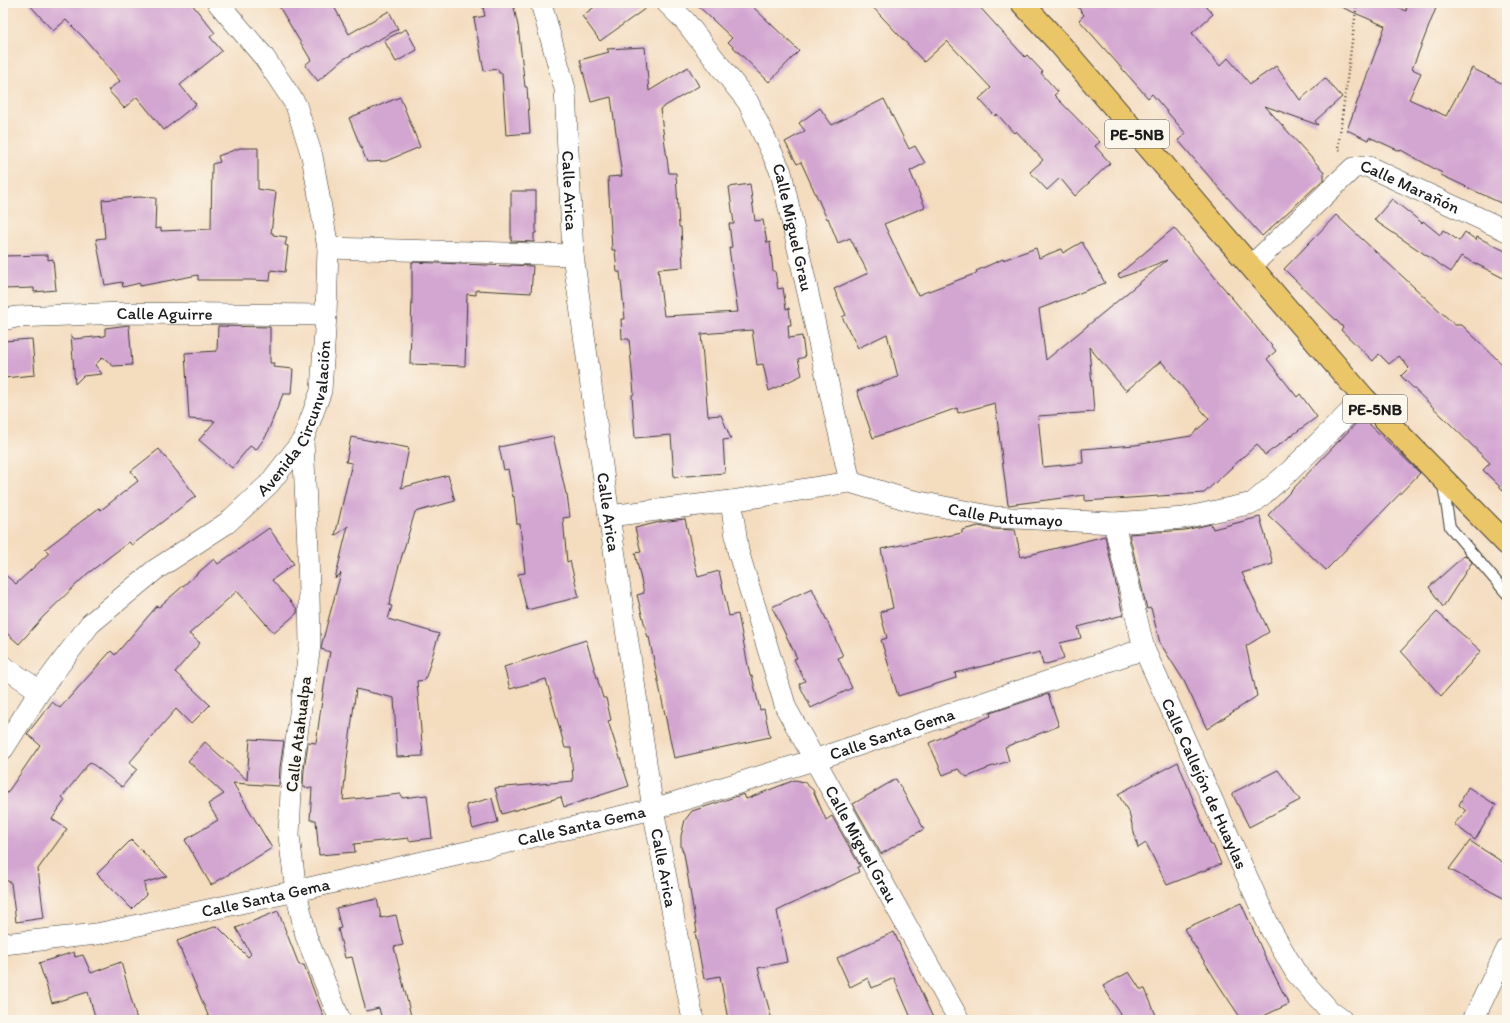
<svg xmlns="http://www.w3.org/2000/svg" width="1510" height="1023" font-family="Itim,sans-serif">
  <rect width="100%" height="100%" fill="#fbf7ec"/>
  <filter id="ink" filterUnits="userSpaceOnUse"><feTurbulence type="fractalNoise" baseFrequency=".025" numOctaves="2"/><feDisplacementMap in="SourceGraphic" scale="8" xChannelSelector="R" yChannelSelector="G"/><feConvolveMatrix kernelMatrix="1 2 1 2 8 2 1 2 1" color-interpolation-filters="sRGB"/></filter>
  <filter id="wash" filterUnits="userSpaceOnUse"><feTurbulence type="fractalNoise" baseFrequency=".012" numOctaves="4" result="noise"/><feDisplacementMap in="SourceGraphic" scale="16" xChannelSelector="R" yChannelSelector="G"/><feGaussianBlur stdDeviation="0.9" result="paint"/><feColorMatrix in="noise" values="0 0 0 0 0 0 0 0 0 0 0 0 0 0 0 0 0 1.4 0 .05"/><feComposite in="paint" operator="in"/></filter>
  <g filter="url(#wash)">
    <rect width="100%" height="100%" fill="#f4dcbf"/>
    <g id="blocks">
      <g fill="#d3a5d1" fill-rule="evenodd">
        <path d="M 28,3 L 191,3 L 215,33 L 210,37 L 222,51 L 180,85 L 196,104 L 164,130 L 137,97 L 124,108 L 108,90 L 120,81 L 85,39 L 66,20 L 53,31 Z"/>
        <path d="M 277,3 L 332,3 L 349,34 L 389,11 L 398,29 L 342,60 L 318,81 L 305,65 L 311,60 Z"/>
        <path d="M 482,3 L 513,3 L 518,26 L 525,87 L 527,87 L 530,133 L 506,135 L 502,73 L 499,73 L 498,69 L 484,71 L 474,18 L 485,16 Z"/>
        <path d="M 600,3 L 653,3 L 600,41 L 582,16 Z"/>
        <path d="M 695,3 L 749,3 L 799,51 L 769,82 L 728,42 L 732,38 Z"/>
        <path d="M 869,3 L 976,3 L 1025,57 L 1027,55 L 1043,72 L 1041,73 L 1058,92 L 1054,95 L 1100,142 L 1095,146 L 1110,163 L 1075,196 L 1060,178 L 1047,190 L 1030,172 L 1043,160 L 1016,131 L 1014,133 L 997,114 L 995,116 L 979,99 L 991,88 L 947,41 L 924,62 Z"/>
        <path d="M 1075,3 L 1203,3 L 1213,14 L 1192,33 L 1220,66 L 1228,58 L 1250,84 L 1276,66 L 1300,100 L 1325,78 L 1342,97 L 1315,121 L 1318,125 L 1265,106 L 1324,172 L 1324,179 L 1262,236 L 1218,187 L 1178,140 L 1186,134 L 1152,94 L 1148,98 L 1079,20 L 1084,15 Z"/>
        <path d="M 1332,3 L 1386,3 L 1406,11 L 1407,3 L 1438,3 L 1412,69 L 1421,73 L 1409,99 L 1446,116 L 1472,68 L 1507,86 L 1507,206 L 1441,175 L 1442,173 L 1401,150 L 1400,151 L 1369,137 L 1368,140 L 1347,130 L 1385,26 Z"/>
        <path d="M 406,29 L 417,50 L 396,62 L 384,40 Z"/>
        <path d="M 645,47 L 649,91 L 688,67 L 699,86 L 660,109 L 669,173 L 676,173 L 679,227 L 681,227 L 683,267 L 658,269 L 664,316 L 738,312 L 729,248 L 732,247 L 729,224 L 734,224 L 729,187 L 750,184 L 755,221 L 763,220 L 767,243 L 770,242 L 773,271 L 775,271 L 778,289 L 783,288 L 786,309 L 789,308 L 791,325 L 788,325 L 789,338 L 802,336 L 805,357 L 798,359 L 802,375 L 769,391 L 763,364 L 757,365 L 752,330 L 701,334 L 708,416 L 721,415 L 731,439 L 723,440 L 725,473 L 674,477 L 671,435 L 635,438 L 632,395 L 634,394 L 629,339 L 622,339 L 621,319 L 625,319 L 620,272 L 617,272 L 615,250 L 612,250 L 608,177 L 622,176 L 611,97 L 591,102 L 580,60 L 609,52 L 607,49 Z"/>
        <path d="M 400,97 L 420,147 L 386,161 L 367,162 L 349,118 Z"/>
        <path d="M 884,99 L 909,149 L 915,146 L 925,163 L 910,171 L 925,207 L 884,224 L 918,295 L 977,273 L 976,271 L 1003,259 L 1003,260 L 1036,248 L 1039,258 L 1061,249 L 1063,253 L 1082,242 L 1105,283 L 1039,309 L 1046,360 L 1167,260 L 1120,278 L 1118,275 L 1174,228 L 1276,351 L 1267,359 L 1297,397 L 1300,394 L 1317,417 L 1265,455 L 1257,444 L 1204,493 L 1085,501 L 1085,495 L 1008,505 L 995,403 L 958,413 L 957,408 L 873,438 L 857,391 L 898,377 L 887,334 L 858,348 L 842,317 L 846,315 L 834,289 L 868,273 L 850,238 L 838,243 L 828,218 L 827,219 L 801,162 L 797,164 L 785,142 L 805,131 L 799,123 L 820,108 L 832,125 ZM 1089,347 L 1126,391 L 1161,361 L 1209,419 L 1191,436 L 1135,445 L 1082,449 L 1083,463 L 1043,467 L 1038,416 L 1094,412 Z"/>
        <path d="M 240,148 L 258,148 L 258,189 L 276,192 L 271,233 L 273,233 L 273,235 L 287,237 L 285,245 L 288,246 L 285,272 L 271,270 L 270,281 L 252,280 L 198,280 L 198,275 L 140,286 L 140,283 L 123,287 L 122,282 L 105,285 L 96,239 L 105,238 L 102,200 L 139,197 L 156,198 L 155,229 L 161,228 L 161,231 L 211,229 L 212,164 L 220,162 L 218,156 Z"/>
        <path d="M 511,191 L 536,191 L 536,233 L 534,233 L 534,242 L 511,241 Z"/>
        <path d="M 1392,199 L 1422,223 L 1423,221 L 1440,235 L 1443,230 L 1459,241 L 1465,232 L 1476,240 L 1477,237 L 1507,252 L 1507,280 L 1461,256 L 1451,272 L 1374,220 Z"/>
        <path d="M 1336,215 L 1455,325 L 1462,325 L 1507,369 L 1507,494 L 1483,470 L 1490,463 L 1401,376 L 1409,368 L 1399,356 L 1389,364 L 1379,354 L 1373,361 L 1341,330 L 1343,327 L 1284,269 Z"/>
        <path d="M 48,255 L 48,260 L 53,259 L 56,290 L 34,292 L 34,288 L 3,289 L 3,256 Z"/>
        <path d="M 412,262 L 511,266 L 511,265 L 533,266 L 531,293 L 476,290 L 476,295 L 467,294 L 465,366 L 410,364 L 412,296 Z"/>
        <path d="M 129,325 L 132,365 L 113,366 L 103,357 L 95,365 L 102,374 L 83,376 L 75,384 L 71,335 L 74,339 L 105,336 L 105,328 Z"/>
        <path d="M 218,326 L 270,327 L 270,363 L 274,363 L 273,367 L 293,369 L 291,394 L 283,394 L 266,436 L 256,450 L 250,446 L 232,468 L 199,440 L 215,421 L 189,419 L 185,353 L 217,351 Z"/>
        <path d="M 32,339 L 35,375 L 3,378 L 3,341 Z"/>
        <path d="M 1362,417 L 1420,473 L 1326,570 L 1268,515 Z"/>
        <path d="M 553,436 L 566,494 L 567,494 L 570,517 L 563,518 L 567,562 L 570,561 L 579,597 L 527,610 L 518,574 L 525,573 L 520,524 L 517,524 L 514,496 L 513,497 L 508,469 L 504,470 L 499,447 Z"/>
        <path d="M 351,437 L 409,448 L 401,488 L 448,475 L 455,501 L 415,512 L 398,569 L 389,605 L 392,606 L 388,619 L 439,634 L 425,680 L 417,681 L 423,756 L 397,757 L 394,698 L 356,689 L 346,767 L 343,800 L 401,794 L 402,798 L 427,795 L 432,838 L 409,841 L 409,838 L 354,844 L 355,852 L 319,855 L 316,820 L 310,820 L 312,788 L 303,787 L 304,770 L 308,742 L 316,743 L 326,672 L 330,652 L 321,649 L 322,643 L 341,573 L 335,579 L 348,526 L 335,536 L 352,463 L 346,462 Z"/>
        <path d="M 159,449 L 196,496 L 132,545 L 129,542 L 87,574 L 43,617 L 19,644 L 3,630 L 3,573 L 16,584 L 49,553 L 45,549 L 99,508 L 101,510 L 138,481 L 131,471 Z"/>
        <path d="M 1260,517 L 1273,564 L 1242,573 L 1269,632 L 1246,646 L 1257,696 L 1207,729 L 1184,681 L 1160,643 L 1151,608 L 1147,609 L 1129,534 L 1185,530 L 1211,524 L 1213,529 Z"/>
        <path d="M 685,519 L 698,577 L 719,571 L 729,616 L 738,614 L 750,676 L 752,676 L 760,710 L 764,709 L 770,737 L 674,758 L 649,637 L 648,638 L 637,595 L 644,593 L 635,553 L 641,552 L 635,528 L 660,522 Z"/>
        <path d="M 979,526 L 993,529 L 1015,530 L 1021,557 L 1105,536 L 1123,615 L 1078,627 L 1081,638 L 1060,643 L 1064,659 L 1043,665 L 1040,652 L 955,673 L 956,678 L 898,696 L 881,640 L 887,638 L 880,612 L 893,608 L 881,549 L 962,533 L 962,530 Z"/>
        <path d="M 269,528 L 294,564 L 272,580 L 297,609 L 297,613 L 274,633 L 237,591 L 189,634 L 200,643 L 175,672 L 210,705 L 191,724 L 176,709 L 129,763 L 137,769 L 122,787 L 90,762 L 62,797 L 65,800 L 52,819 L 67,829 L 38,869 L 44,918 L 16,922 L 11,883 L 3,878 L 3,799 L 40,745 L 27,734 L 52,702 L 60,708 L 111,651 L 115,655 L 157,606 L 159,607 L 214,559 L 218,564 Z"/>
        <path d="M 1465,555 L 1472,562 L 1443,607 L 1429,587 Z"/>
        <path d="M 812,588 L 843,656 L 838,658 L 852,688 L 811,708 L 799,684 L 805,681 L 794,659 L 797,658 L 772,607 Z"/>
        <path d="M 1437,612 L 1481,651 L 1441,696 L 1401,651 Z"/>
        <path d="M 586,640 L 603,698 L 606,698 L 611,720 L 608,721 L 629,786 L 564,807 L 561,797 L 502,814 L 495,788 L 573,781 L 571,748 L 565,748 L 546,679 L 510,689 L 504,667 Z"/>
        <path d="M 1048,694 L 1059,726 L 1005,747 L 1009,761 L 987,768 L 987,769 L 967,777 L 958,769 L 943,775 L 929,743 L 991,716 L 990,713 Z"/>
        <path d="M 250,739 L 284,741 L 280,767 L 279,786 L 233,783 L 272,848 L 211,885 L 185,840 L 218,820 L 208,804 L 224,794 L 188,761 L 205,742 L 247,780 Z"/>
        <path d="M 1178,762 L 1211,845 L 1213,845 L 1221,864 L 1167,885 L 1146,843 L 1138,848 L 1129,813 L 1118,794 Z"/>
        <path d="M 1278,770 L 1300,800 L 1249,827 L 1232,793 Z"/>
        <path d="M 896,779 L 924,829 L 881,854 L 853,804 Z"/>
        <path d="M 795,780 L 804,782 L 813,790 L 826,820 L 832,816 L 860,866 L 857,867 L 859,872 L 777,911 L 787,962 L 758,968 L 772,1020 L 728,1020 L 720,976 L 704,979 L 695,932 L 697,932 L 684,854 L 681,847 L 681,836 L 685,820 L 692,811 L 744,794 L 746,799 Z"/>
        <path d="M 1468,787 L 1496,805 L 1475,840 L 1454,824 L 1466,811 L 1459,805 Z"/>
        <path d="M 492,798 L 498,822 L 473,829 L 466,805 Z"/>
        <path d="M 131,840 L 167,876 L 144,883 L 146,895 L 132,909 L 97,874 Z"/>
        <path d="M 1470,841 L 1507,865 L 1507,900 L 1449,869 Z"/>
        <path d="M 377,899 L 381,918 L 396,915 L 403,945 L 394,947 L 412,1020 L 382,1020 L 379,1008 L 366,1011 L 352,957 L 345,958 L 338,929 L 341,928 L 336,908 Z"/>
        <path d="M 1241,903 L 1267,961 L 1289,1004 L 1255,1020 L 1242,1020 L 1220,987 L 1184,929 Z"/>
        <path d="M 278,911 L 299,965 L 304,965 L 325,1020 L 210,1020 L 177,941 L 217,926 L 248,957 L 251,954 L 236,928 Z"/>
        <path d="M 894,932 L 911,970 L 934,1020 L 912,1020 L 894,978 L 872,988 L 868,978 L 850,987 L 837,958 Z"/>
        <path d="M 74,952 L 75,957 L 83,955 L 91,973 L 121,962 L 137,1020 L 96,1020 L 88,992 L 52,1003 L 39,963 Z"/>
        <path d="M 1129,972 L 1140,989 L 1145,989 L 1158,1020 L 1124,1020 L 1103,986 Z"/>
      </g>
    </g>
  </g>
  <g filter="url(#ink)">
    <use href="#blocks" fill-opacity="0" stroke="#3c3934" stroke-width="1"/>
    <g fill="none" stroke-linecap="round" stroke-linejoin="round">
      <defs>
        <path id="lane" d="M 1443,485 L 1450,527 L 1507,594"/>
        <g id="street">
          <path id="s1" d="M 541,3 L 565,89 L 573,255 L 609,516 L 653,809 L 693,1020"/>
          <path id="s2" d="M 667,3 L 685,21 L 748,102 L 781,172 L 850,482"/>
          <path d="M 328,248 L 573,255"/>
          <path id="s3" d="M 1251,266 L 1353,168 L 1364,166 L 1369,167 L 1507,231"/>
          <path id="s4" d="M 3,320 L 16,317 L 123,313 L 326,315"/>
          <path d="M 303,440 L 308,547 L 310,645 L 292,769 L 289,836 L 296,891 L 306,936 L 340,1020"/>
          <path id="s5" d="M 731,501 L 738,551 L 786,708 L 959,1020"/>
          <path id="s6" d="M 609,516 L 731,501 L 850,482 L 905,499 L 994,517 L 1114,523 L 1184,518 L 1253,503 L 1290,471 L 1364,398"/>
          <path id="s7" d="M 1114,523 L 1144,649 L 1271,930 L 1296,973 L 1330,1011 L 1342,1020"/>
          <path d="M 3,666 L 40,691"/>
          <path id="s8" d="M 3,749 L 40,691 L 90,624 L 155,570 L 227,523 L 269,484 L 303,440 L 321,391 L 326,315 L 328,248 L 312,156 L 296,105 L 264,57 L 218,3"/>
          <path id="s9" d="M 3,944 L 97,934 L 296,891 L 653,809 L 814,760 L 1144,649"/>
          <path d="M 1473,1020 L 1507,949"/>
        </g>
        <path id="highway" d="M 1022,3 L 1058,42 L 1364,398 L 1507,544"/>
      </defs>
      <use href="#lane" stroke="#3c3934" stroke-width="12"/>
      <use href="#street" stroke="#3c3934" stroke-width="22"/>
      <use href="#highway" stroke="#3c3934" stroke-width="24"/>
      <path stroke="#3c3934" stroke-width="2.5" stroke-dasharray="1 3" stroke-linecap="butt" d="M 1340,150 L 1338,148 L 1357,3"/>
      <use href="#lane" stroke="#fff" stroke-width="10"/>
      <use href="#street" stroke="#fff" stroke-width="21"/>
      <use href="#highway" stroke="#ebc669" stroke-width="22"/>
    </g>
  </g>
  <g text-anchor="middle" stroke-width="3" stroke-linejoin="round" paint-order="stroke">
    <g fill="#fbf7ec" stroke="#5f5e5a" stroke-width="1">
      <rect x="1105" y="120" width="64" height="28" rx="3"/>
      <rect x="1343" y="395" width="64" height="28" rx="3"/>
    </g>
    <g font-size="16" font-weight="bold" fill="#1c1c1c">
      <text x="1137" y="140">PE-5NB</text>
      <text x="1375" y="415">PE-5NB</text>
    </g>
    <g font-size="17" fill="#1c1c1c" stroke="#fbf7ec">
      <text dy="6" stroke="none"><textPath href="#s3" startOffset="203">Calle Marañón</textPath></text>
      <text dy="6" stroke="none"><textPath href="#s1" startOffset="191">Calle Arica</textPath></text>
      <text dy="6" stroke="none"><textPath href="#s2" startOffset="262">Calle Miguel Grau</textPath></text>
      <text dy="6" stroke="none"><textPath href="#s4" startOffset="162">Calle Aguirre</textPath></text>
      <text dy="6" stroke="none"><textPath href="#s8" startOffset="453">Avenida Circunvalación</textPath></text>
      <text dy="6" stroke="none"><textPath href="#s1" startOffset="515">Calle Arica</textPath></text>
      <text dy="6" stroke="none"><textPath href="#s6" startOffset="403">Calle Putumayo</textPath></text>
      <text transform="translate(298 734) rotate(-83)" y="6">Calle Atahualpa</text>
      <text dy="6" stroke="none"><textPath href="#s9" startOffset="915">Calle Santa Gema</textPath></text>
      <text dy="6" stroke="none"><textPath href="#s7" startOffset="277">Calle Callejón de Huaylas</textPath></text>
      <text dy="6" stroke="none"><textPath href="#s9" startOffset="591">Calle Santa Gema</textPath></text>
      <text dy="6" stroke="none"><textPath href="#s5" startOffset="370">Calle Miguel Grau</textPath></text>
      <text dy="6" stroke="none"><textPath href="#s1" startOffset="875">Calle Arica</textPath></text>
      <text dy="6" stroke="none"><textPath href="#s9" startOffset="267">Calle Santa Gema</textPath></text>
    </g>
  </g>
  <rect width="1510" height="1023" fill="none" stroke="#fbf7ec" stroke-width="16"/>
</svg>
